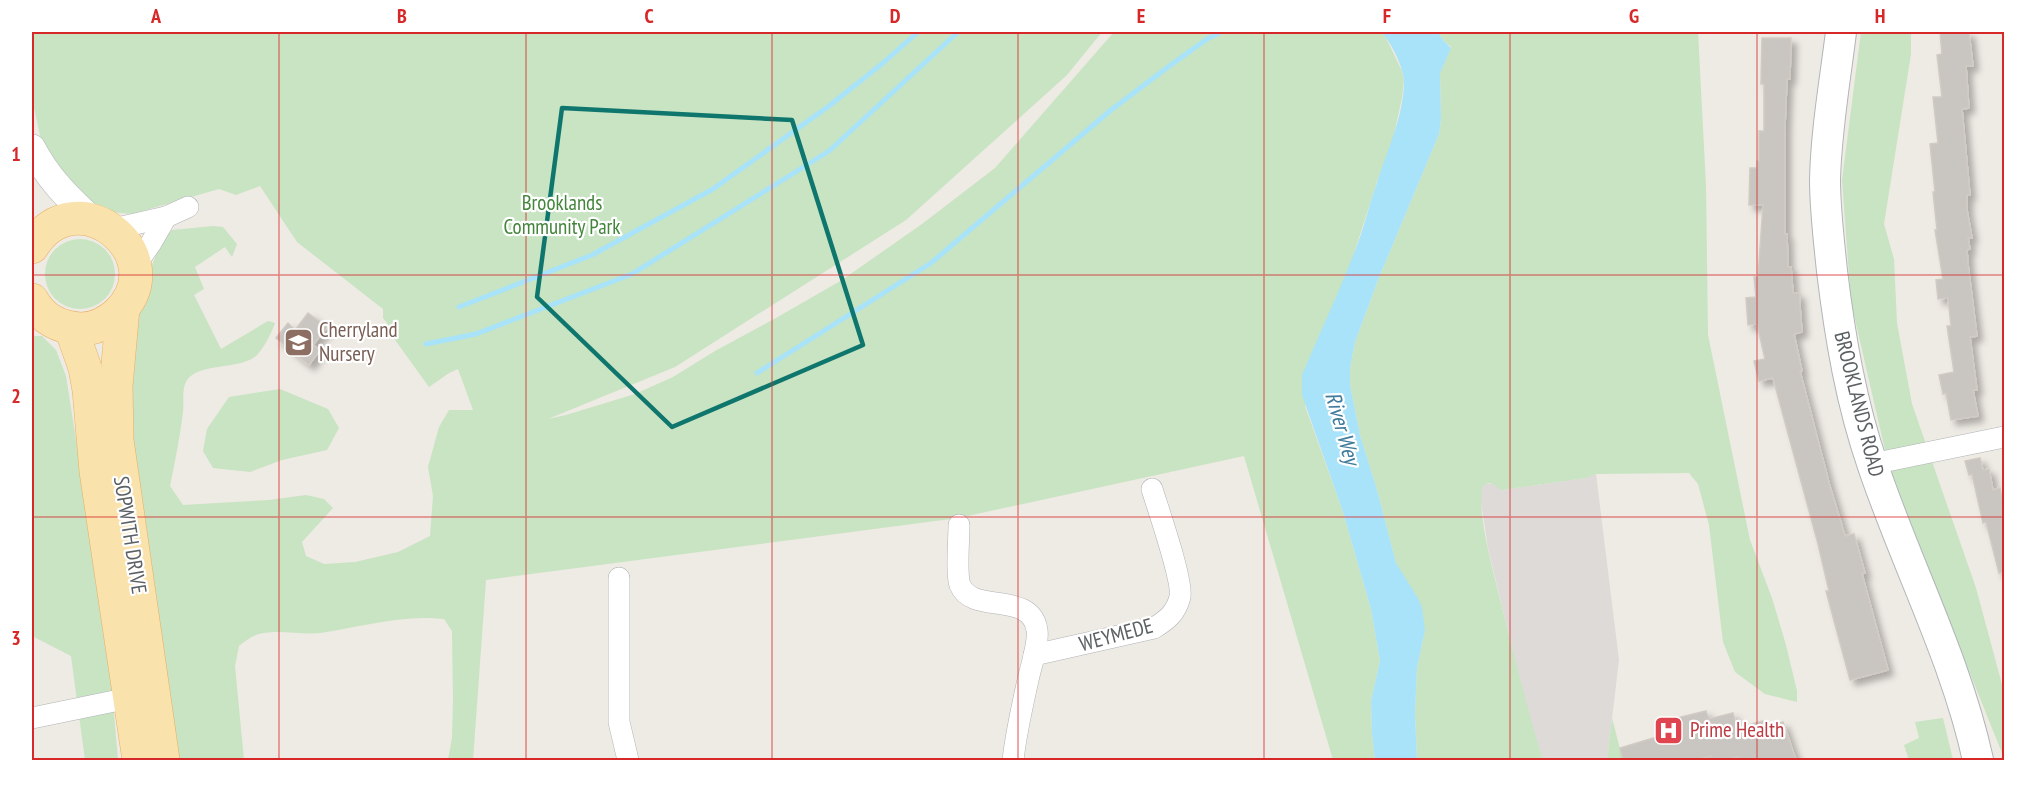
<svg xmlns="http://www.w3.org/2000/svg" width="2036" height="792" font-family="'PT Sans Narrow',sans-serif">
  <defs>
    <filter id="shadow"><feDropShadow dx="5.5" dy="5.5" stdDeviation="3" flood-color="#0004"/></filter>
  </defs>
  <rect width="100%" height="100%" fill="#eeeae4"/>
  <path fill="#dddad7" d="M 1596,474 L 1619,660 L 1607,760 L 1543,760 L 1528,714 L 1488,548 L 1480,495 L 1483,486 L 1486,484 L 1495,484 L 1502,490 L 1586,478 Z"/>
  <g fill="#c8e4c2">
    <path d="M 32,32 L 1102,32 L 1067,75 L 906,220 L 675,367 L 548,419 L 566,415 L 635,394 L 673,377 L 715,351 L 776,318 L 842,280 L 922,224 L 995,168 L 1114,32 L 1381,32 L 1385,36 L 1402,71 L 1404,80 L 1402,98 L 1393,139 L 1377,182 L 1305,406 L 1343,512 L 1371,609 L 1380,661 L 1371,701 L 1372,734 L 1375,760 L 1333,760 L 1244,456 L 958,518 L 486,580 L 473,760 L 448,760 L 452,738 L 453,700 L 452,631 L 444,619 C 402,614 361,627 320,633 C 299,635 280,629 259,634 C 252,636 245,641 239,646 L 235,666 L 244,760 L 170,760 L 123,387 L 144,285 L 162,240 L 172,230 L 213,226 L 223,227 L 237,244 L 232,257 L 225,247 L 195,267 L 204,289 L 194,295 L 221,349 L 268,321 L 275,323 C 271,334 265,346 257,355 C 240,371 193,361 185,384 C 182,392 184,403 183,412 C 180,437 175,461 170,486 L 183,505 L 269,500 L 306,495 L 324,499 L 333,508 L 302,542 L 306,556 L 324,564 L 355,562 L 398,552 L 430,536 L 433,496 L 428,467 L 439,427 L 449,410 L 473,410 L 458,369 L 449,373 L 429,387 L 385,326 L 387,323 L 383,318 L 383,309 L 297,242 L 260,186 L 236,195 L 219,189 L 132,214 L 109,212 L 82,198 L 41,140 L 32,99 Z"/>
    <path d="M 1438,32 L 1698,32 L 1706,186 L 1708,335 L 1750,540 L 1772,598 L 1786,645 L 1797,691 L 1797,702 L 1765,694 L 1735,672 L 1723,642 L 1709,525 L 1698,484 L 1689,473 L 1596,474 L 1586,478 L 1502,490 C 1495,487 1492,479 1483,486 C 1476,511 1493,569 1499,595 C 1513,651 1526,706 1543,760 L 1417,760 L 1415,713 L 1417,668 L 1425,630 L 1396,563 L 1377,490 L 1360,435 L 1350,385 L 1350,368 L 1355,342 L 1378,280 L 1439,134 L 1441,119 L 1440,73 L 1451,47 L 1443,40 Z"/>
    <path d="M 1861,32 L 1911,32 L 1911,54 L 1884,224 L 1894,259 L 1897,323 L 1912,404 L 1976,588 L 2004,692 L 2004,758 L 1891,476 L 1851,302 L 1842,180 Z"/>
    <circle cx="80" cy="274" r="35"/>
    <path d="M 32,336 L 42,336 L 56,350 L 66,376 L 108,644 L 118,760 L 85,760 L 71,656 L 32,636 L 32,499 L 34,498 L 32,477 Z"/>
    <path d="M 280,389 L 328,409 L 339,428 L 327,450 L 282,460 L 250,472 L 213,468 L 203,451 L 207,429 L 229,397 Z"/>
    <path d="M 1612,718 L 1623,760 L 1607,760 Z"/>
    <path d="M 1943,718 L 1953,760 L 1909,760 L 1904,745 L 1919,738 L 1915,722 Z"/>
  </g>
  <path fill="#a8e3fa" d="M 1381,32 L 1438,32 L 1443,40 L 1451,48 L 1440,73 L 1441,119 L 1439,134 L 1378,280 L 1355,342 L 1350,368 L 1350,385 L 1360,435 L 1377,490 L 1396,563 L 1419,600 L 1422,608 L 1425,630 L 1417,668 L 1415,713 L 1417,760 L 1375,760 L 1372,734 L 1371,701 L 1380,661 L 1371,609 L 1343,512 L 1302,395 L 1302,375 C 1321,330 1342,286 1359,240 C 1366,221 1370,201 1377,183 C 1387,150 1404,116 1404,81 C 1403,66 1391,42 1381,32 Z"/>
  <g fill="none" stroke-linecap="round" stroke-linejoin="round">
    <g stroke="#a8e3fa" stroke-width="5">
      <path d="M 459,307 L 592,255 L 713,189 L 829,106 L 883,63 L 918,32"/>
      <path d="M 426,344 L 476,334 L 632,274 L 829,151 L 958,32"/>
      <path d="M 757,373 L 931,263 L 1111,110 L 1168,67 L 1207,39 L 1221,32"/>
    </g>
  </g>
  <g fill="#c9c5c1" stroke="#d2cbc3" stroke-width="1.5" filter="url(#shadow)">
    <path d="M 1940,32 L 1969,32 L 1973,66 L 1966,66 L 1969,108 L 1962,109 L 1970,195 L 1967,195 L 1967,210 L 1972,238 L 1968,238 L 1970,249 L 1967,250 L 1968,264 L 1977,336 L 1970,337 L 1977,390 L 1973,390 L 1978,416 L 1951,420 L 1946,393 L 1943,394 L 1939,375 L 1954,372 L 1947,326 L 1951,326 L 1948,298 L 1938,299 L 1936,280 L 1943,279 L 1935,230 L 1937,230 L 1933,192 L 1935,192 L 1930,144 L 1938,143 L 1933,97 L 1942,97 L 1937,55 L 1942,54 Z"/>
    <path d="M 1762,38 L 1791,38 L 1790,79 L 1787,79 L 1785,126 L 1785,234 L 1787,234 L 1788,267 L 1791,267 L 1793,293 L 1799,293 L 1802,332 L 1794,334 L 1802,371 L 1800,371 L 1829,483 L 1845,536 L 1854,534 L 1865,573 L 1862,574 L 1888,670 L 1850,680 L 1826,591 L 1829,591 L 1818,544 L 1773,378 L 1759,381 L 1754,361 L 1765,359 L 1757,324 L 1748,325 L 1746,298 L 1756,297 L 1754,277 L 1758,277 L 1763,205 L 1749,205 L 1750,168 L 1757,168 L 1757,161 L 1759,161 L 1759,131 L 1764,131 L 1764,84 L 1761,84 Z"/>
    <path d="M 308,313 L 327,327 L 313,345 L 320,350 L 309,365 L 276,338 L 288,323 L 295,330 Z"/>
    <path d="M 1980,458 L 1983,470 L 1989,469 L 1993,490 L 2000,488 L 2003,501 L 2004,500 L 2004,572 L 1999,573 L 1986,522 L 1983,523 L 1972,474 L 1969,475 L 1965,461 Z"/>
    <path d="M 1706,711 L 1709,719 L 1733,713 L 1737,728 L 1763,721 L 1765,727 L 1783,722 L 1796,760 L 1739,760 L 1738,757 L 1727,760 L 1713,760 L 1711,756 L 1694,760 L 1623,760 L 1620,748 L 1680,730 L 1677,718 Z"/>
  </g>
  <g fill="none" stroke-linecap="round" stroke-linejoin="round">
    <defs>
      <g id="minor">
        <path d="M 113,229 L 166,217 L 188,207"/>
        <path d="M 135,266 L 151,243 L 166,217"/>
        <path d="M 1872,464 L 2004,437"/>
        <path d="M 959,525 C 959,539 956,574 960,585 C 972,615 1031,590 1037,630 C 1039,643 1031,666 1028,680 C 1022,707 1016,733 1013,760"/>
        <path d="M 619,578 L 619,722 L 628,760"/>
        <path d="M 1034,655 L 1154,628 C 1167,620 1176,613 1180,597 C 1183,580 1158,509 1152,489"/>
        <path d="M 32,718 L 129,698"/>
      </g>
      <path id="tertiary" d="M 32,148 C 48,178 66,196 91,219"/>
      <path id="secondary" d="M 1841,32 C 1835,81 1826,131 1825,180 C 1825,210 1829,241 1832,271 C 1840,337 1851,403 1873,466 C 1906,564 1956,659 1978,760"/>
      <g id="primary">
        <path d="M 32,247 C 77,174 176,257 118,313 C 108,322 95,329 81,329 C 60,328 42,319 32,300"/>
        <path d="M 123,308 L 116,386 L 117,440 L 163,760"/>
        <path d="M 71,328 L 85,368 L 89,390 L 96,471 L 139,760"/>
      </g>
    </defs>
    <use href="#minor" stroke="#b0b3b6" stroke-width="22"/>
    <use href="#tertiary" stroke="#b0b3b6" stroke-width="28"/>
    <use href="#secondary" stroke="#b1b5b9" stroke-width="32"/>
    <use href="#primary" stroke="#e9ae62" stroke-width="34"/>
    <use href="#minor" stroke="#fff" stroke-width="21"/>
    <use href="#tertiary" stroke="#fff" stroke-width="27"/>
    <use href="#secondary" stroke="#fff" stroke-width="30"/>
    <use href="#primary" stroke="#fae2ad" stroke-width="33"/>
  </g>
  <path fill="none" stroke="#0f766e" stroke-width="4.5" stroke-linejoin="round" d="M 562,108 L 792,120 L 863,345 L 672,427 L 537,297 Z"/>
  <path fill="none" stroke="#d62828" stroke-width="1.5" stroke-opacity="0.55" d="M 279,32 L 279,760M 526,32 L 526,760M 772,32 L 772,760M 1018,32 L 1018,760M 1264,32 L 1264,760M 1510,32 L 1510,760M 1757,32 L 1757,760M 32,275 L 2004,275M 32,517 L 2004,517"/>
  <defs>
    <symbol id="school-square" viewBox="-11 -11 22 22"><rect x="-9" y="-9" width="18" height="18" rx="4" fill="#8d6e63" stroke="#fff"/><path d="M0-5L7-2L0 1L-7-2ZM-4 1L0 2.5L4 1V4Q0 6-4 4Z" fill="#fff"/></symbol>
    <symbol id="hospital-square" viewBox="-11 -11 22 22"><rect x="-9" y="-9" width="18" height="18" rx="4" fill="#e0444e" stroke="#fff"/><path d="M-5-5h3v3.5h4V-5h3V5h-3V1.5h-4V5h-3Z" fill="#fff"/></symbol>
  </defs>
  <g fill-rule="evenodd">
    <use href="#school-square" x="282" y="326" width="33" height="33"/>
    <use href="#hospital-square" x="1652" y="714" width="33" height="33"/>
  </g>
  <g text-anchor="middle" stroke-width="4.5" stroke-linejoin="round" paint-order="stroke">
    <g font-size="21" fill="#43853b" stroke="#fff">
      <text x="562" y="210">Brooklands<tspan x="562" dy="24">Community Park</tspan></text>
    </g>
    <g font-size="21" fill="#785e54" stroke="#fff" text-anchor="start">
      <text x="319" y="337">Cherryland<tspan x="319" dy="24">Nursery</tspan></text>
    </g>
    <g font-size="21" fill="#5c6164" stroke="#fff">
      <text transform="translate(1859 404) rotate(76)" y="7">BROOKLANDS ROAD</text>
      <text transform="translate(130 535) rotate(81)" y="7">SOPWITH DRIVE</text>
      <text transform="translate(1116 635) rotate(-15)" y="7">WEYMEDE</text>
    </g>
    <g font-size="21" fill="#be3a42" stroke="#fff" text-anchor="start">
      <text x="1690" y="737">Prime Health</text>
    </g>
    <g font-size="22" font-style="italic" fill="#407b9b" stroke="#fff">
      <text transform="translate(1343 428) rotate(74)" y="8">River Wey</text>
    </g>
  </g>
  <rect width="2036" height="792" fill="none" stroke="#ffffff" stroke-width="66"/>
  <rect x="33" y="33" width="1970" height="726" fill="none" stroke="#d62828" stroke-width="2"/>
  <g font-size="20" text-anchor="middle" font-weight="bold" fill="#d62828">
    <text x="156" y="23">A</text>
    <text x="402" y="23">B</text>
    <text x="649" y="23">C</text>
    <text x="895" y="23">D</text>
    <text x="1141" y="23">E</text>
    <text x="1387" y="23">F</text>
    <text x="1634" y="23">G</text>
    <text x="1880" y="23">H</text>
    <text x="16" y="161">1</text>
    <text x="16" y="403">2</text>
    <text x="16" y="645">3</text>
  </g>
</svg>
